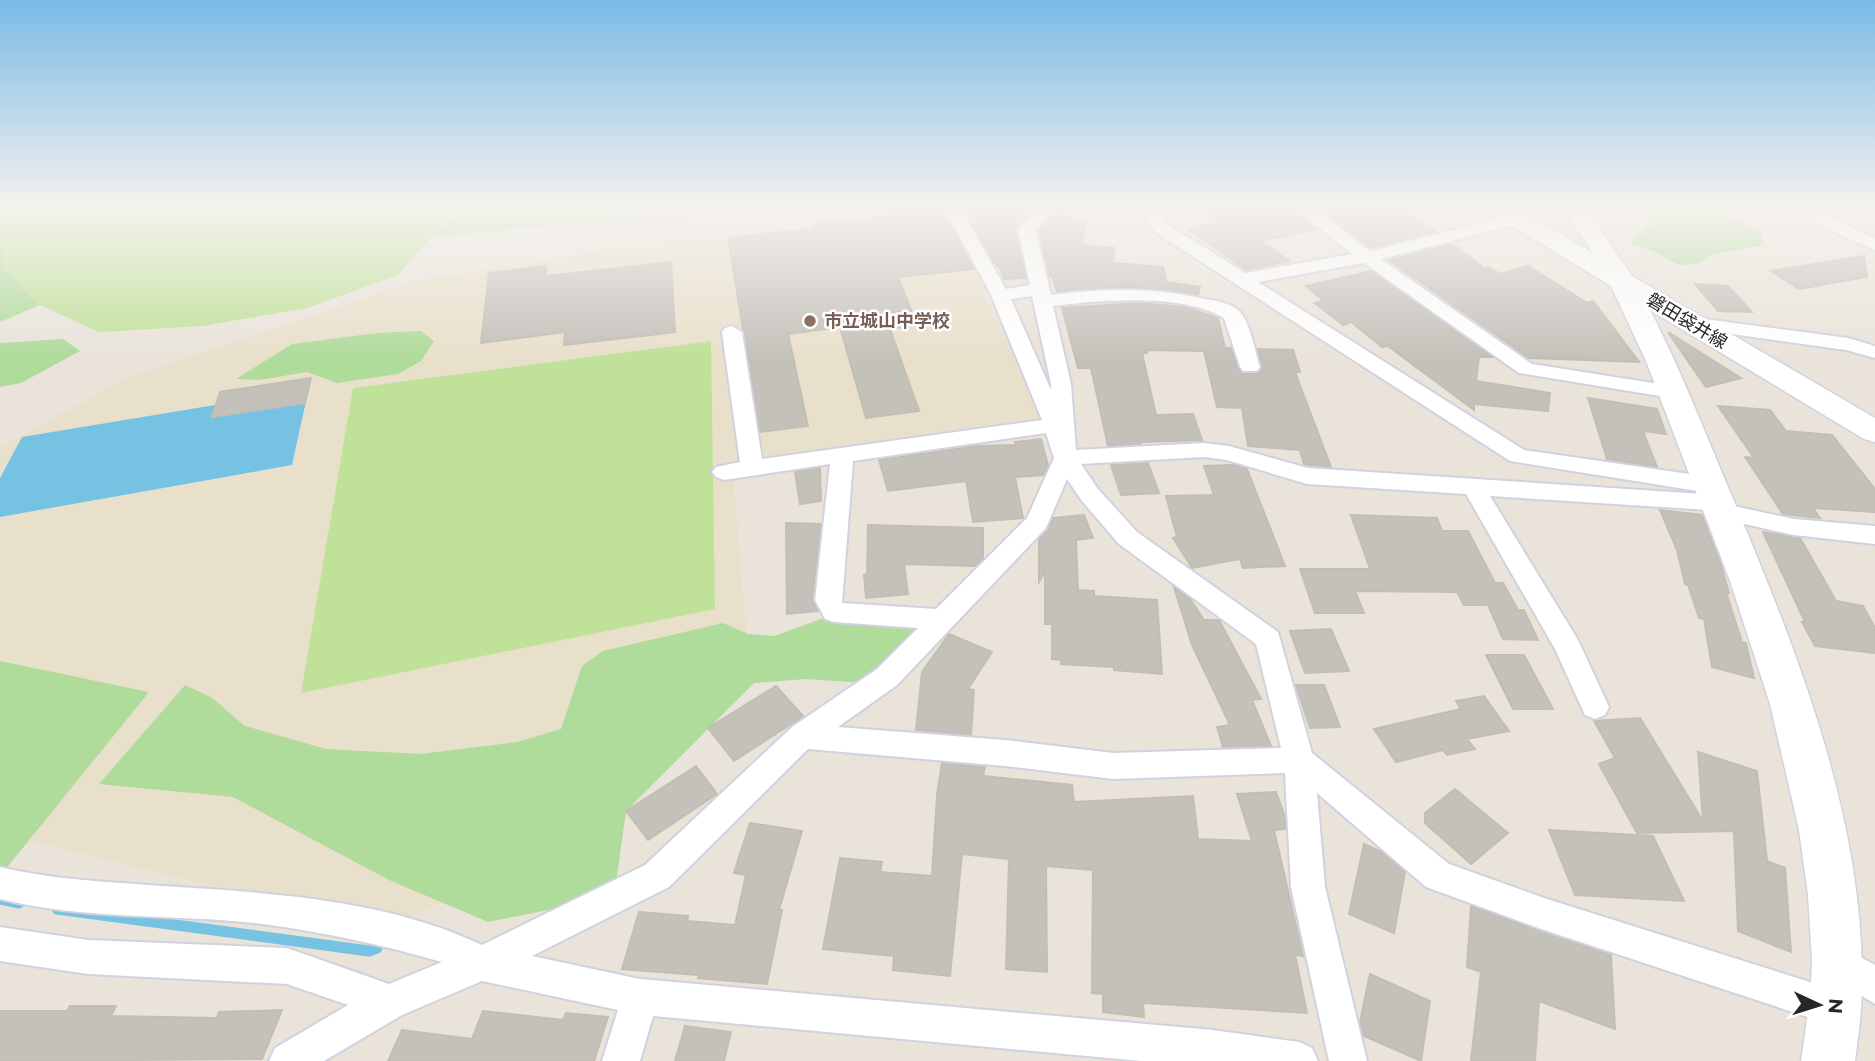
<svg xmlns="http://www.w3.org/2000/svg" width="1875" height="1061" font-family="Montserrat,'Noto Sans JP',sans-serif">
  <rect width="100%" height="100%" fill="#e9e3da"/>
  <path fill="#e9e0cb" d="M 864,209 L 945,209 L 1042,417 L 732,462 L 749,664 L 569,845 L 383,929 L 0,833 L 0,447 L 124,380 L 413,281 Z"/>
  <g fill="#afdb9b">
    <path d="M 0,209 L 29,209 L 1,230 L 3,269 L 40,305 L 0,322 Z"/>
    <path d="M 458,209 L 691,209 L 690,218 L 542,226 L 435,237 Z"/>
    <path d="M 1638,209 L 1717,209 L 1761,233 L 1764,245 L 1710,255 L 1697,264 L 1679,265 L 1653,251 L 1629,243 L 1651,224 Z"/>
    <path d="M 421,331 L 434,341 L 421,361 L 398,374 L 337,383 L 307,372 L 259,380 L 236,379 L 292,344 L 377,333 Z"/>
    <path d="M 63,339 L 80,351 L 21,383 L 0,387 L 0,343 Z"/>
    <path d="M 824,618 L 944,620 L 877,684 L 806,679 L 754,683 L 626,811 L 614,897 L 488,922 L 389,880 L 233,797 L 99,784 L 185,685 L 211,697 L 245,726 L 326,749 L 421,754 L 517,742 L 561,729 L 582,666 L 603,651 L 723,623 L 748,634 L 774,636 Z"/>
    <path d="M 0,661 L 149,692 L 0,876 Z"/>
  </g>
  <g fill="#c0e198">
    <path d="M 29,209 L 456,209 L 398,275 L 307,308 L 203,326 L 99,332 L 40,305 L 3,270 L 1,230 Z"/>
    <path d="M 711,341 L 715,609 L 301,693 L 353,388 Z"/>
  </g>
  <path fill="#76c2e2" d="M 311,378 L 292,465 L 0,517 L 0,478 L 22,437 L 215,405 L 220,392 Z"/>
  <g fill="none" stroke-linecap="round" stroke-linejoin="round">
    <g stroke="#76c2e2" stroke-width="11">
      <path d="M 0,899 L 19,903"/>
      <path d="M 57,909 L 369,951 L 377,948"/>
    </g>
  </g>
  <g fill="#c4c0ba" stroke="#c3beb4" stroke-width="2">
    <path d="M 888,209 L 942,209 L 974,269 L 898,277 L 917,325 L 890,329 L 919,411 L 866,418 L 840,327 L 788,334 L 808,426 L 760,432 L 728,238 L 815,228 L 814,224 L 887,216 Z"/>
    <path d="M 964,209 L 1033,209 L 1015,231 L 1026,278 L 1004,279 L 999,266 L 996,266 Z"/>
    <path d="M 1056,209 L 1076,211 L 1075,221 L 1086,222 L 1082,245 L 1115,248 L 1113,263 L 1163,267 L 1166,282 L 1200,287 L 1198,295 L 1128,287 L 1057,292 L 1052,276 L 1049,276 L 1039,232 Z"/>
    <path d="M 1199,209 L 1293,209 L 1317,229 L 1261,241 L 1289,261 L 1246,270 L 1188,229 L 1215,222 Z"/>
    <path d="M 1319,209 L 1405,209 L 1436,232 L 1372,248 Z"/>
    <path d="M 1452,244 L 1484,268 L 1489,267 L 1500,274 L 1528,266 L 1587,303 L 1593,301 L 1639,362 L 1529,358 L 1389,260 Z"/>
    <path d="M 1864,256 L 1867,277 L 1799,289 L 1771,271 Z"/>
    <path d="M 671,262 L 675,332 L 564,345 L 565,332 L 481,343 L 489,273 L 546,266 L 546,276 Z"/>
    <path d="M 1371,271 L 1493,357 L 1479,357 L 1476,381 L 1550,393 L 1548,411 L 1474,404 L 1474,410 L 1388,346 L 1382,347 L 1351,322 L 1343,325 L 1315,303 L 1324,301 L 1306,286 Z"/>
    <path d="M 1695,284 L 1728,286 L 1752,312 L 1718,311 Z"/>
    <path d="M 1140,303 L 1185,307 L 1218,318 L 1225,348 L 1231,348 L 1238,368 L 1243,374 L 1257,374 L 1262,369 L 1258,349 L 1293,350 L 1300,372 L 1295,372 L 1331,467 L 1304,464 L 1300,450 L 1248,446 L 1242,408 L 1217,407 L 1204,351 L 1146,350 L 1147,353 L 1142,353 L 1156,415 L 1193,414 L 1202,440 L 1140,442 L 1141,444 L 1108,446 L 1091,368 L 1078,368 L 1062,308 Z"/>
    <path d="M 1668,332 L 1741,378 L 1706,387 Z"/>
    <path d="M 311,378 L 305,403 L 212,417 L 220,392 Z"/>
    <path d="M 1588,398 L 1657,409 L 1666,434 L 1643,431 L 1657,467 L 1607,459 Z"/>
    <path d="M 1718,406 L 1770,410 L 1786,431 L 1832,435 L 1875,489 L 1875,512 L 1813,508 L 1820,518 L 1783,514 L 1745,457 L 1754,458 Z"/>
    <path d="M 1041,439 L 1048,465 L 1044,475 L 1015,477 L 1023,518 L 973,522 L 966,481 L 888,491 L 879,460 L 977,446 L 1016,445 L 1015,442 Z"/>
    <path d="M 1148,463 L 1159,493 L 1121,495 L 1111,465 Z"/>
    <path d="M 1234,465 L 1247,469 L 1285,566 L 1243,568 L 1240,559 L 1192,568 L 1173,538 L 1177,537 L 1166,496 L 1214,495 L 1204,466 Z"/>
    <path d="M 820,468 L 821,501 L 800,504 L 795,472 Z"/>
    <path d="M 1660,510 L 1702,515 L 1721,565 L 1729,593 L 1726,592 L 1742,642 L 1746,643 L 1754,678 L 1712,667 L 1704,619 L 1699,618 L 1688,585 L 1685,584 L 1677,550 Z"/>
    <path d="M 1084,515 L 1093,538 L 1076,540 L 1078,590 L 1094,591 L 1094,596 L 1157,600 L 1162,674 L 1114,670 L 1114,667 L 1061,664 L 1062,660 L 1052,659 L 1052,624 L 1045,624 L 1045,572 L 1039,582 L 1039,540 L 1048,530 L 1053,518 Z"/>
    <path d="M 1351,515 L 1437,518 L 1442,531 L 1468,531 L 1495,583 L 1503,583 L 1518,610 L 1524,610 L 1538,640 L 1503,639 L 1488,605 L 1464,605 L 1457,592 L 1355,591 L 1364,613 L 1315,613 L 1300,569 L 1370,569 Z"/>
    <path d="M 786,523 L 821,524 L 812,600 L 818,611 L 787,614 Z"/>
    <path d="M 868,525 L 983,528 L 983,559 L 975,566 L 904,564 L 908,594 L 866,598 L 864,575 L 867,574 Z"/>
    <path d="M 1763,532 L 1800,538 L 1836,601 L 1863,606 L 1875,628 L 1875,653 L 1815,646 L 1802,622 L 1805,622 Z"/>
    <path d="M 1174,587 L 1190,599 L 1204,620 L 1219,620 L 1261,699 L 1252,700 L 1271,746 L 1223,747 L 1217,727 L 1230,725 L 1192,645 Z"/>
    <path d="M 1331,629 L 1349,671 L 1305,673 L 1290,631 Z"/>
    <path d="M 949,634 L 992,652 L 968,689 L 974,690 L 971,735 L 916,730 L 922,672 Z"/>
    <path d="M 1486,655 L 1524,655 L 1553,709 L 1513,709 Z"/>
    <path d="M 1296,685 L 1324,685 L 1340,727 L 1310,728 Z"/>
    <path d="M 776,686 L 803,716 L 734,761 L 708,728 Z"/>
    <path d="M 1484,696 L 1509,731 L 1467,739 L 1475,749 L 1447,755 L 1443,750 L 1396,762 L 1374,729 L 1461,709 L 1456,701 Z"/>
    <path d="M 1640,718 L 1703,821 L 1698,752 L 1757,771 L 1767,861 L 1785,868 L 1791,952 L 1738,931 L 1734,831 L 1637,833 L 1599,764 L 1615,758 L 1594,721 Z"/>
    <path d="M 942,763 L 985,767 L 983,776 L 1072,785 L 1074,802 L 1193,796 L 1198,839 L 1252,841 L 1237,794 L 1276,792 L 1285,817 L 1285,829 L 1274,830 L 1303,956 L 1295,955 L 1307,1013 L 1143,1003 L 1144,1017 L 1103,1012 L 1103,994 L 1092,993 L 1093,870 L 1046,866 L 1047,972 L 1006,969 L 1009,859 L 962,854 L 950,976 L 893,970 L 894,956 L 823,949 L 840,858 L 882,862 L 880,872 L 932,876 L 937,795 Z"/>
    <path d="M 696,766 L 717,794 L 648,840 L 626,811 Z"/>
    <path d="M 1455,789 L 1508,833 L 1471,864 L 1425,823 L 1425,813 Z"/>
    <path d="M 750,823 L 802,831 L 779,910 L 782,910 L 767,984 L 698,978 L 699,975 L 622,969 L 639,912 L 688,916 L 687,921 L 735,925 L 746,875 L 734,873 Z"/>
    <path d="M 1549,830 L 1653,836 L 1684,901 L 1575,895 Z"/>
    <path d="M 1364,844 L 1380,851 L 1405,872 L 1394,933 L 1349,914 Z"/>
    <path d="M 1471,906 L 1611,955 L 1615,1029 L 1539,1001 L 1535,1061 L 1471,1061 L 1481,972 L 1467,967 Z"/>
    <path d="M 1370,974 L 1430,1001 L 1421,1061 L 1364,1036 L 1360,1022 Z"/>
    <path d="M 70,1006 L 116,1006 L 111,1016 L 217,1018 L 219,1012 L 282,1010 L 262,1059 L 0,1061 L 0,1011 L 67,1011 Z"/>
    <path d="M 483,1011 L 563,1020 L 566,1013 L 608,1017 L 594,1061 L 388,1061 L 402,1030 L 472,1039 Z"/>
    <path d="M 685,1026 L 731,1032 L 724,1061 L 675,1061 Z"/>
  </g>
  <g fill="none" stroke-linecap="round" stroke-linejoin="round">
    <defs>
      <g id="street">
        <path d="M 789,209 L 811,209 L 803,214 L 791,213 Z"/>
        <path d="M 945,209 L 961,209 L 1006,289 L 1030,285 L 1018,230 L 1036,209 L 1053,209 L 1036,231 L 1051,295 C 1103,288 1153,287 1205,299 C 1216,301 1232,303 1240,312 C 1249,320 1256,354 1260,367 L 1257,371 L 1243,371 L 1240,367 L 1224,318 C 1181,293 1101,300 1053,306 L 1071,384 L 1076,450 L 1204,443 L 1229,446 L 1308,468 L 1718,495 L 1726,497 L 1729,505 L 1794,519 L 1875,526 L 1875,544 L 1794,535 L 1713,517 L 1709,510 L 1490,496 L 1578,640 L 1609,707 L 1605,715 L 1595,719 L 1585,715 L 1555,649 L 1466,494 L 1307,484 L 1227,460 L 1204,457 L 1081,464 L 1098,489 L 1137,532 L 1278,632 L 1312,753 L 1449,864 L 1544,898 L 1835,990 L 1848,995 L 1853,1008 L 1848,1021 L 1835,1026 L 1544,930 L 1426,887 L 1317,793 L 1325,887 L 1367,1061 L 1329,1061 L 1291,887 L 1285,773 L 1113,779 L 1005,766 L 808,749 L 669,887 L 532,956 L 640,979 L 1213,1030 L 1299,1042 L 1312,1048 L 1318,1061 L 1141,1061 L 653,1016 L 640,1061 L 602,1061 L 618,1010 L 482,981 L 402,1015 L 324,1061 L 269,1061 L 275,1048 L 348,1005 L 287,984 L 88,974 L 0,961 L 0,927 L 88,940 L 287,948 L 389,984 L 442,962 C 386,946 328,933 270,925 C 180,913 88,921 0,899 L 0,867 C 49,879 98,881 148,885 C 257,892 382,897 482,945 L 645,865 L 792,727 L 877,669 L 918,628 L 834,622 L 825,619 L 815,600 L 830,464 L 724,480 L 716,477 L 712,472 L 716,467 L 740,462 L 722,332 L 725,328 L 732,326 L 742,332 L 762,459 L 1042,420 L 991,295 ZM 1032,296 L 1051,384 L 1051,390 L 1011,299 ZM 1046,433 L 1054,458 L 1027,518 L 936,609 L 842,603 L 853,461 ZM 1067,479 L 1082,501 L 1119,544 L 1256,644 L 1281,748 L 1113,753 L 1005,740 L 838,727 L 897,685 L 1046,528 Z"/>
        <path d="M 1140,209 L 1156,209 L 1167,224 L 1245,273 L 1352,254 L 1296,209 L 1315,209 L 1370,251 L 1517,214 L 1523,215 L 1525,219 L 1523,223 L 1381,259 L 1532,364 L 1672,386 L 1679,388 L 1683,392 L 1679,396 L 1672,398 L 1519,373 L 1364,263 L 1258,282 L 1524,450 L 1710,477 L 1718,480 L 1722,485 L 1718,490 L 1710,493 L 1510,461 L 1155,232 Z"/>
        <path d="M 1789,209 L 1811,209 L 1875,238 L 1875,250 L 1791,213 Z"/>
        <path d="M 1689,317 L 1848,338 L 1875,346 L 1875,358 L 1846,350 L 1682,327 L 1679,323 L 1682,319 Z"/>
        <path d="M 1837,944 L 1875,965 L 1875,1004 L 1825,973 L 1819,961 L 1825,949 Z"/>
      </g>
      <path id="secondary" d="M 1488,209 L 1517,209 L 1593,253 L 1563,209 L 1587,209 L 1632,276 L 1875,418 L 1875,442 L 1864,439 L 1650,310 C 1681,370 1705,433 1731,494 C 1794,644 1860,806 1862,971 C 1863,1001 1859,1031 1855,1061 L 1801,1061 L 1810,999 L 1812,961 L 1808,895 L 1799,830 L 1770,704 L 1730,581 L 1646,361 L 1611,286 L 1492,214 Z"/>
    </defs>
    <use href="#street" stroke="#d0d2df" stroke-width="4"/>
    <use href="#secondary" stroke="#d0d2df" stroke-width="3"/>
    <use href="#street" fill="#fff" fill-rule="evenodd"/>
    <use href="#secondary" fill="#fff" fill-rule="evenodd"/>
  </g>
  <linearGradient id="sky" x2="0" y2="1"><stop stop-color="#7abae6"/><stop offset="0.58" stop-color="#f5f2ee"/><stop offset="1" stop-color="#f5f2ee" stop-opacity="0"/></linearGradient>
  <rect width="1875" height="358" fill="url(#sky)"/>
  <circle fill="#8d6e63" stroke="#fff" stroke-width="2.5" cx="810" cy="321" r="7"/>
  <g text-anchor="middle" stroke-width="5" stroke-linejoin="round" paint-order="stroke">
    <g font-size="18" font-weight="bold" fill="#785e54" stroke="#fff" text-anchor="start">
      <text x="824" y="327">市立城山中学校</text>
    </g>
    <g font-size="18" fill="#272727" stroke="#fff">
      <text transform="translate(1687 321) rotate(31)" y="6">磐田袋井線</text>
    </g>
  </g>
  <g transform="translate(1819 1005) rotate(94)" stroke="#ffffff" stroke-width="5" paint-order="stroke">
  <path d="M0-5L12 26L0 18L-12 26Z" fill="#272727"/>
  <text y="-10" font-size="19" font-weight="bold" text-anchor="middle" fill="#272727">N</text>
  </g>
</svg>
